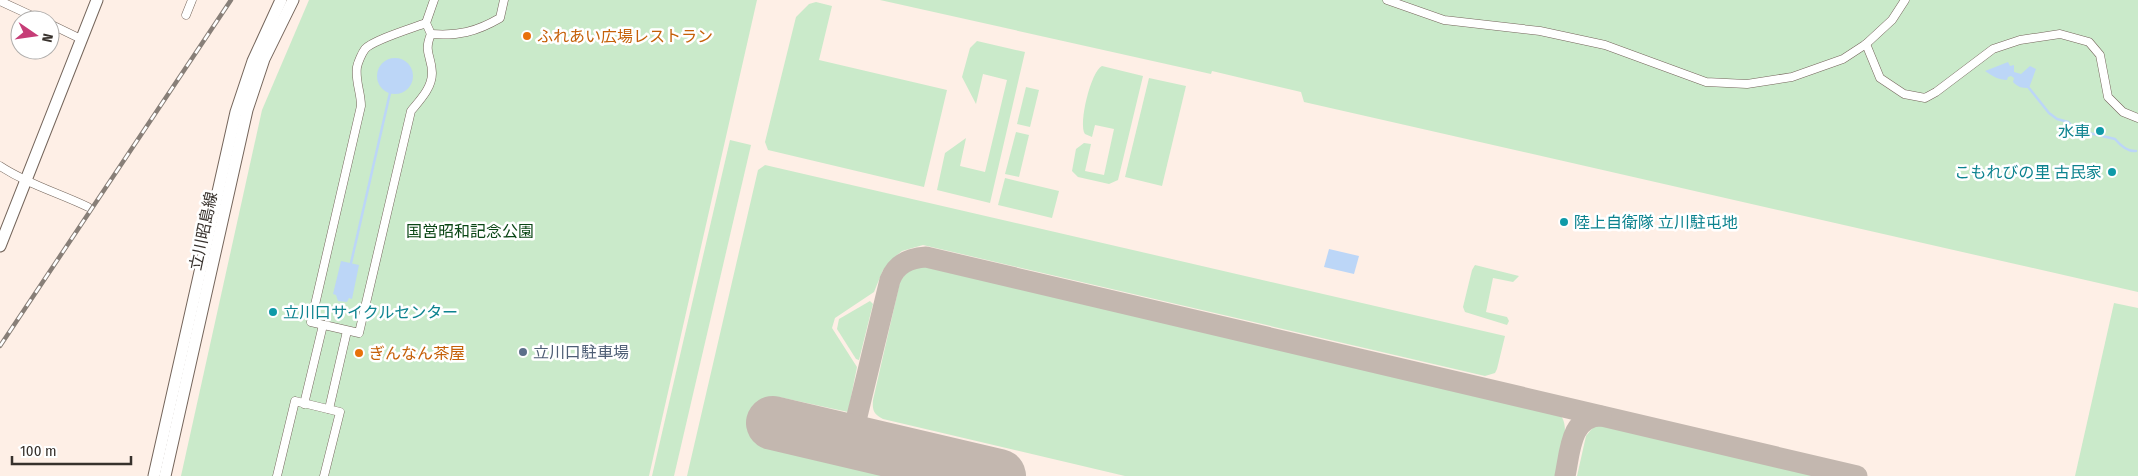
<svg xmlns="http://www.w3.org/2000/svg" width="2138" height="476" font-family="'Fira Sans Condensed','Noto Sans JP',sans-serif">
  <rect width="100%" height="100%" fill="#feefe6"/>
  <g fill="#caeaca">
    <path d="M 309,0 L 757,0 L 649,476 L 181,476 L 262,110 Z"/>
    <path d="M 880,0 L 2138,0 L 2138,292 L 1304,102 L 1301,92 L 1212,71 L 1211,74 Z"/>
    <path d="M 816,2 L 832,6 L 819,60 L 947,90 L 924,187 L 768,150 L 765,142 L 796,17 L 809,4 Z"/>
    <path d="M 977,41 L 1025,52 L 990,203 L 937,190 L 945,153 L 966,138 L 960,166 L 985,172 L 1007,80 L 983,74 L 976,104 L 962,77 L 970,48 Z"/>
    <path d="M 1102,66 L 1143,76 L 1118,180 L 1109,184 L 1078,177 L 1072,171 L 1076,149 L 1084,143 L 1091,144 L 1085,171 L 1104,175 L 1114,129 L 1095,125 L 1092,137 L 1085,134 C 1078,124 1091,71 1102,66 Z"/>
    <path d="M 1149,78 L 1186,86 L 1162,186 L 1125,177 Z"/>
    <path d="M 1026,87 L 1039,90 L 1030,127 L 1017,124 Z"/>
    <path d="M 1016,132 L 1029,135 L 1019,177 L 1005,174 Z"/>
    <path d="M 730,140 L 751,145 L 674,476 L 652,476 Z"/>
    <path d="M 765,165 L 1505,336 L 1497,369 L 1495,373 L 1485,376 L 923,245 L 902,251 L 896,256 L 883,270 L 874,292 L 835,318 L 832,328 L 857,367 L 848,412 L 779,397 L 767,447 L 889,476 L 687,476 L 758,170 Z"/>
    <path d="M 1005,178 L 1059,191 L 1052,218 L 998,205 Z"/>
    <path d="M 1475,265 L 1519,276 L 1513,282 L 1493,278 L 1486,312 L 1507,317 L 1509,321 L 1507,325 L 1465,312 L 1463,307 L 1472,270 Z"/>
    <path d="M 921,266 L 1560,415 C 1572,427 1559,460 1555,476 L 1125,476 L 883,419 C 874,414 872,411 873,400 L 900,282 C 905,273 911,269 921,266 Z"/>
    <path d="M 870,301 L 873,304 L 859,360 L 856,359 L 837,329 L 839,319 Z"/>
    <path d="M 2114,303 L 2138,308 L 2138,476 L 2075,476 Z"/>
    <path d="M 1595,425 L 1604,425 L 1821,476 L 1577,476 L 1586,436 Z"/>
  </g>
  <g fill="#bcd6f7">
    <circle cx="395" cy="76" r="18"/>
    <path d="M 2008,62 L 2010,66 L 2014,65 L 2014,72 L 2021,74 L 2030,66 L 2036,69 L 2029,88 C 2021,88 2018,87 2013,82 L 2014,78 L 2011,76 L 2008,77 L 2007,80 C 1999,80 1992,76 1985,71 Z"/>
    <path d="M 1329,249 L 1359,256 L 1354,274 L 1324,267 Z"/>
    <path d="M 341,261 L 359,265 L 352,299 L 349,298 L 347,302 L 338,301 L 336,295 L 333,294 Z"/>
  </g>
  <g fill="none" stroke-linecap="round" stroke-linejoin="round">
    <g stroke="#bcd6f7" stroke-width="2.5">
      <path d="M 2029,88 L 2049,113 L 2057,119 L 2068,122 L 2080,134 L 2086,130 L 2089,133 L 2115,139 C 2120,145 2127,152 2136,151"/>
      <path d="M 351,263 L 390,93"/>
    </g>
    <g stroke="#c3b7af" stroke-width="21">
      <path d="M 851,441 L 890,280 C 896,264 909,258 926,257 L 1857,476"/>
      <path d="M 1565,476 C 1570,453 1570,416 1601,416"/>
    </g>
    <path stroke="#c3b7af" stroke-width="54" d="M 773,423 L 999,476"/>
    <defs>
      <g id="street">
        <path d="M 1387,0 L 1444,20 L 1540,31 L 1605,45 L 1706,82 L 1747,84 L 1792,77 L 1843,59 L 1866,44 L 1892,20 L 1905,0"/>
        <path d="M 0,1 L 41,20"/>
        <path d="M 186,15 L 192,0"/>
        <path d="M 426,23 C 413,28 373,40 365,49 C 362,53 358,62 357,67 C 355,81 361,92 361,106 L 311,322 L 359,333 L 411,111 C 420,100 432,88 432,73 C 432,56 423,53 431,34 C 458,36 476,32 500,18 L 504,0"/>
        <path d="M 50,24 L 81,39"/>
        <path d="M 431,34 L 426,23 L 434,0"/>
        <path d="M 1866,44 L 1880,78 L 1904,94 L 1925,98 L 1936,92 L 1993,49 L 2020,40 L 2060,34 L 2089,42 L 2100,55 L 2108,97 L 2123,112 L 2138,118"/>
        <path d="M 0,166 C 27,184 59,193 88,207"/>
        <path d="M 304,404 L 323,325"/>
        <path d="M 329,409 L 347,331"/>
        <path d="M 277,476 L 295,401 L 340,412 L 324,476"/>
      </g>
      <g id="secondary">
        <path d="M 0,246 L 97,0"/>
        <path d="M 154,476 L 236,112 L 253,61 L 281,0"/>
        <path d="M 165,476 L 247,110 L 264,59 L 293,0"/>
      </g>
    </defs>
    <use href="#street" stroke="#74655b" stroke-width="9"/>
    <use href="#secondary" stroke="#74655b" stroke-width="13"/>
    <use href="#street" stroke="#fff" stroke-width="8"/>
    <use href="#secondary" stroke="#fff" stroke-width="11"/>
    <defs>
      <path id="rail" d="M 0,346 L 231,0"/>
    </defs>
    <use href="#rail" stroke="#887f78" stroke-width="4.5"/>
    <use href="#rail" stroke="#fff" stroke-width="2.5" stroke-dasharray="8" stroke-linecap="butt"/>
  </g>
  <g fill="#e8710a" stroke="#fff" stroke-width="2">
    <circle cx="527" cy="36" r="5"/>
    <circle cx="359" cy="353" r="5"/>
  </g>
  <g fill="#0f9aa8" stroke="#fff" stroke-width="2">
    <circle cx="2100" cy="131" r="5"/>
    <circle cx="2112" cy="172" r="5"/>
    <circle cx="1564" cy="222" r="5"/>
    <circle cx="273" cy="312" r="5"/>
  </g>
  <circle fill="#5c6f8a" stroke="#fff" stroke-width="2" cx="523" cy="352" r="5"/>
  <g text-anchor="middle" stroke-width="5" stroke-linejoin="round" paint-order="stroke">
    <g font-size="16" fill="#c56008" stroke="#fff" text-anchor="start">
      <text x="537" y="42">ふれあい広場レストラン</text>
      <text x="369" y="359">ぎんなん茶屋</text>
    </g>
    <g font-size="16" fill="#0d838f" stroke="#fff" text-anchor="end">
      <text x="2090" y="137">水車</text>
      <text x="2102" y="178">こもれびの里 古民家</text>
      <text x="1574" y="228" text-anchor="start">陸上自衛隊 立川駐屯地</text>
      <text x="283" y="318" text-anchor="start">立川口サイクルセンター</text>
    </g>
    <g font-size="16" fill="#37312c" stroke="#fff">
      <text transform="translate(203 231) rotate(-78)" y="6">立川昭島線</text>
    </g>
    <g font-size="16" fill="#0a4615" stroke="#fff">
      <text x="470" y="237">国営昭和記念公園</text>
    </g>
    <g font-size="16" fill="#4e5e75" stroke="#fff" text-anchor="start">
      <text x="533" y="358">立川口駐車場</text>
    </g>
  </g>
  <g transform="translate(35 35) rotate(103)"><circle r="24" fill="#ffffff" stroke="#afadab"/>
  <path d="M0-4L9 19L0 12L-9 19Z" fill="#c63d77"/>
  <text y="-8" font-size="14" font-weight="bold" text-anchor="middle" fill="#37312c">N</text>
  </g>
  <path d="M12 456v8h119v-8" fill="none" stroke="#37312c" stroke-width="2.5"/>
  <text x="20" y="456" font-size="15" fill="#37312c" stroke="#ffffff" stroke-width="4" paint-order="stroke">100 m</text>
</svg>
